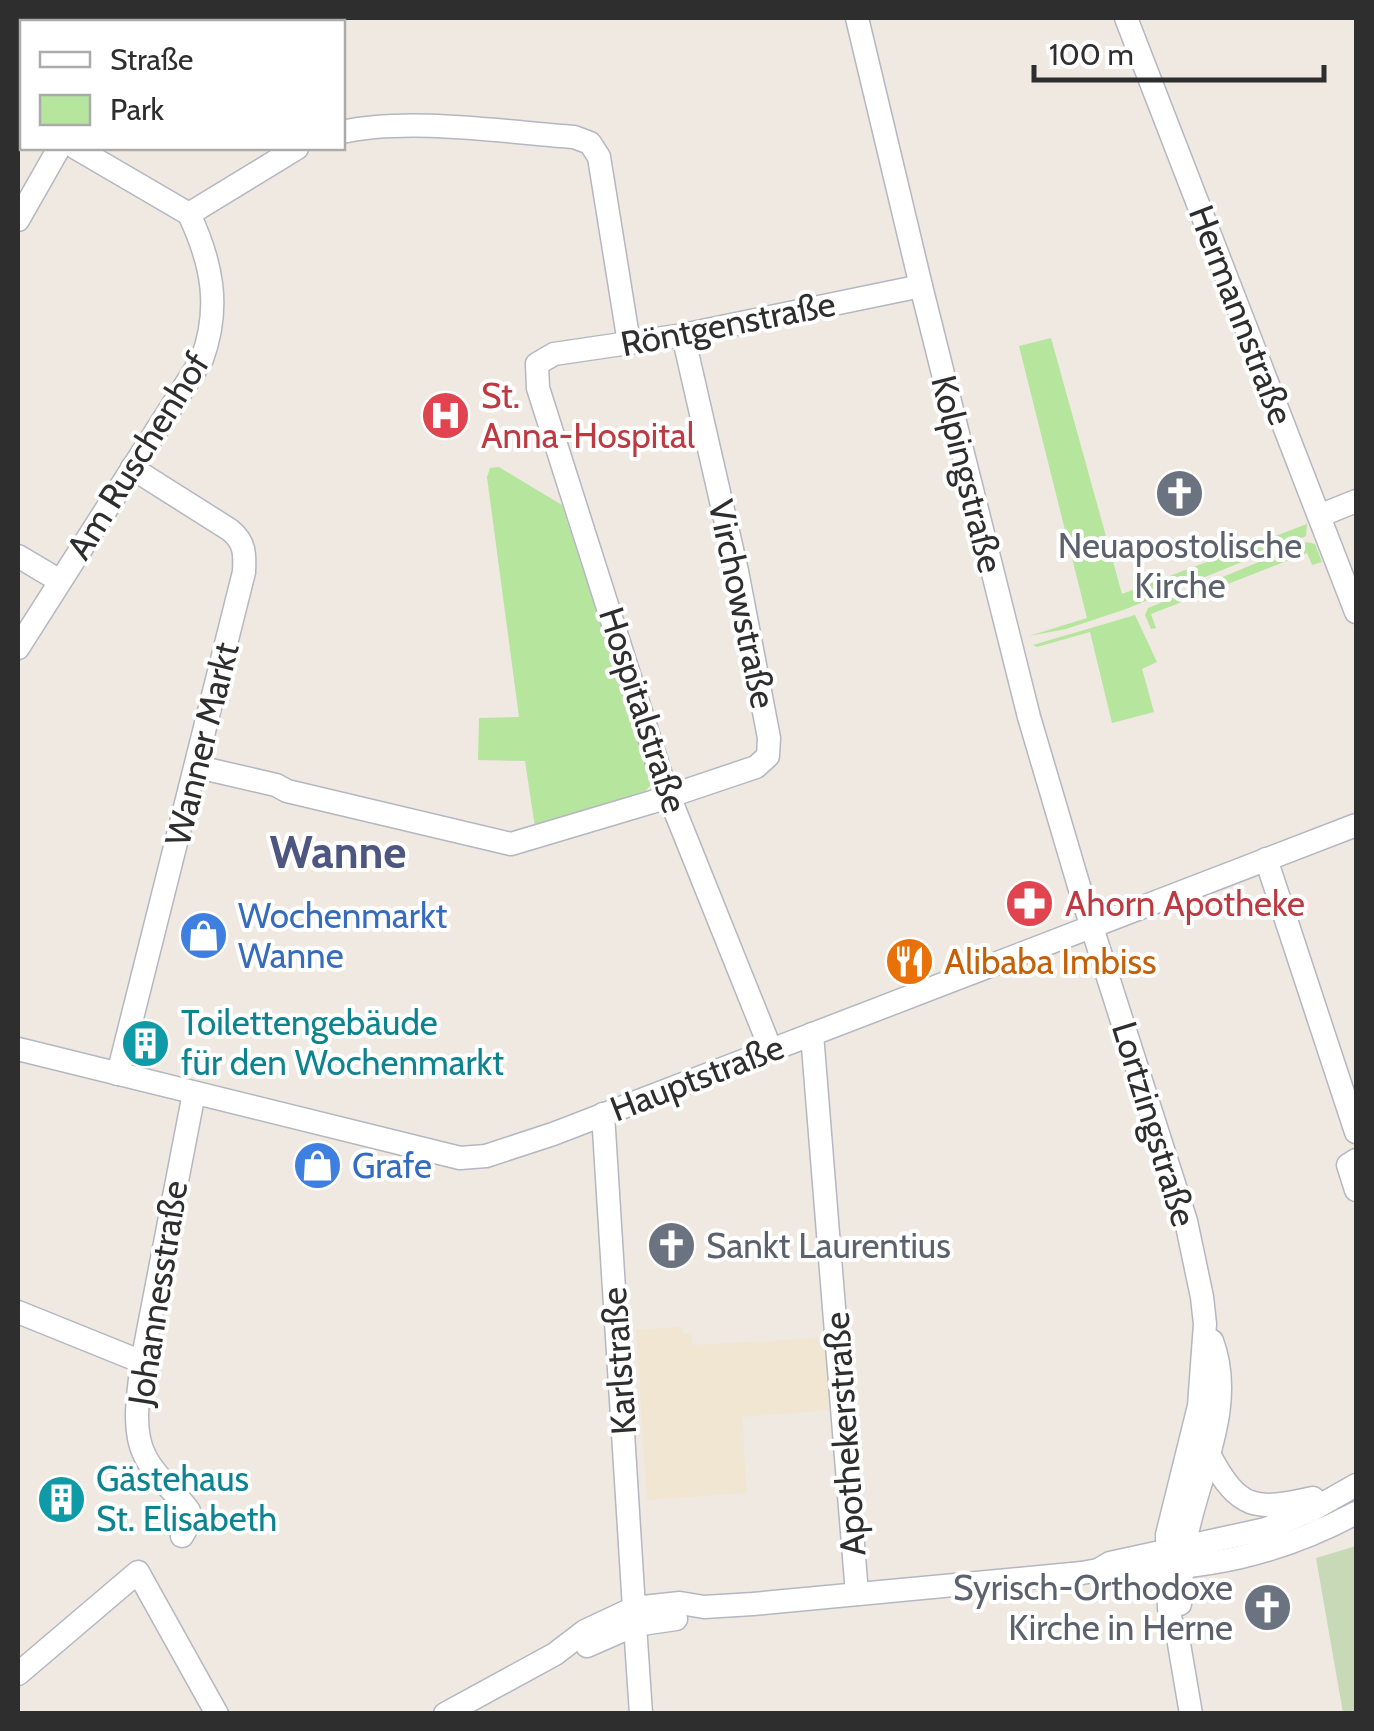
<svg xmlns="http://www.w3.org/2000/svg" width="1374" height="1731" font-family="Cabin,sans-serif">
  <rect width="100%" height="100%" fill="#efe9e1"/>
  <path fill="#f0e6d1" d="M 682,1327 L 683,1334 L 691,1333 L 692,1345 L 824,1338 L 829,1410 L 742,1417 L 747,1493 L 647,1500 L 636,1330 Z"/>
  <g fill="#b6e59e">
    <path d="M 1051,338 L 1122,594 L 1307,524 L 1306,536 L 1126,609 L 1066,629 L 1029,636 L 1087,618 L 1019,346 Z"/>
    <path d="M 499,467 L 562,505 L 650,777 L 650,786 L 645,791 L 535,827 L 525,761 L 478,760 L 479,718 L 519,717 L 487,477 L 490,468 Z"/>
    <path d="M 1307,542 L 1315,544 L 1322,562 L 1312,565 L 1307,553 L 1151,614 L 1156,628 L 1151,629 L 1145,615 L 1148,608 Z"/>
    <path d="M 1135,615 L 1157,662 L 1142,669 L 1154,712 L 1112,723 L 1090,632 L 1037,647 L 1033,645 Z"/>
  </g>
  <path fill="#c8d9b8" d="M 1356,1546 L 1356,1713 L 1343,1713 L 1316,1558 Z"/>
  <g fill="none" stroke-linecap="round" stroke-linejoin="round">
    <defs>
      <g id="minor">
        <path d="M 857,18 L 921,286 L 1029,717 L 1081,893 L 1186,1221 L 1202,1297 L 1205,1324 L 1199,1406 L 1167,1535 L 1169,1608 L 1171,1622 L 1177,1632 L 1191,1714"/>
        <path d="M 1126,18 L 1356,612"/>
        <path d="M 134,22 L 138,18"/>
        <path d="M 342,132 C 409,117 504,132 574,137 L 590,143 L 599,157 L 629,343"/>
        <path d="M 76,148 L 189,214"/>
        <path d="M 189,214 L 297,148"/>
        <path d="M 18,220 L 59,148"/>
        <path d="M 1319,516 L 1356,501"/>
        <path d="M 18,556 L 60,581"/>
        <path d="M 18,648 L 202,359 C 221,307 212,263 189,214"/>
        <path d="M 198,767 L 276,785 L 287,791 L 511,844 L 652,802 L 756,767 L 768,756 L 769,738 L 737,571 L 683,335"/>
        <path d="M 1266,859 L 1356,1132"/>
        <path d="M 812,1034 L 857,1594"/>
        <path d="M 18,1049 L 460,1158 L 486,1156 L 553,1134 L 1356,825"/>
        <path d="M 771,1050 L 663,781 L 538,388 L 537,364 L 554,354 L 683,335 L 921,286"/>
        <path d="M 118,1074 L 244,572 C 245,554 245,542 230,530 L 132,468"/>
        <path d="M 603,1114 L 634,1608"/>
        <path d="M 1356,1160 L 1348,1165 L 1356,1190"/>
        <path d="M 18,1312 L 142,1362"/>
        <path d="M 1210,1456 C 1239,1510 1255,1511 1313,1498"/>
        <path d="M 182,1536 L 190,1522 L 189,1511 C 176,1492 155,1477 145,1456 C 131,1429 139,1391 142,1362 L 194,1093"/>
        <path d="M 1116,1573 C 1208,1567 1274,1557 1356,1513"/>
        <path d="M 1180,1604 C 1182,1586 1181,1567 1184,1549 C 1194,1482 1238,1410 1212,1341"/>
        <path d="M 635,1625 L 641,1714"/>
        <path d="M 587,1646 L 635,1625 L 676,1619"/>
        <path d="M 18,1674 L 138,1572 L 217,1714"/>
        <path d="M 445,1714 L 555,1654 L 585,1631 L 634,1608 L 680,1603 L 704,1607 L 753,1604 L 1082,1573 L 1098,1570 L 1110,1563 L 1266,1529 L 1312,1510 L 1356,1485"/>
      </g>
    </defs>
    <use href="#minor" stroke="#b4b7c1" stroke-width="25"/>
    <use href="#minor" stroke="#fff" stroke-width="22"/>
  </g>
  <defs>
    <symbol id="hospital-disc" viewBox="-11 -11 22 22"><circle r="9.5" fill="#e0444e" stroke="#fff"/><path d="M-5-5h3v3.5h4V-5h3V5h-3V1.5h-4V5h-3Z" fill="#fff"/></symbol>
    <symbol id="church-disc" viewBox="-11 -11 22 22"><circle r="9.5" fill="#6b7280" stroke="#fff"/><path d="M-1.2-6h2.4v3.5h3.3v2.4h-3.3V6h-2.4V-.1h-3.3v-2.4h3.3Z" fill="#fff"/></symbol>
    <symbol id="pharmacy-disc" viewBox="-11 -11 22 22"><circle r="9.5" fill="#e0444e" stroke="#fff"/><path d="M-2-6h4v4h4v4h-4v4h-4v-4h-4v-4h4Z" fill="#fff"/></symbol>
    <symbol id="shop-disc" viewBox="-11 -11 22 22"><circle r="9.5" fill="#3f7fe0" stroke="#fff"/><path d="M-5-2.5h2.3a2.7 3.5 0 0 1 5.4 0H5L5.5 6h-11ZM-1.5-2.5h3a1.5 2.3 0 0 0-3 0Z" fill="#fff"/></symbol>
    <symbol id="restaurant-disc" viewBox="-11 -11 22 22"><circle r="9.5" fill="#e8710a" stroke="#fff"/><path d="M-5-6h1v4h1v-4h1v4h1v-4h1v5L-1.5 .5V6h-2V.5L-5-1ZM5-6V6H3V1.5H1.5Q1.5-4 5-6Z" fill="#fff"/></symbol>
    <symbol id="building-disc" viewBox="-11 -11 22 22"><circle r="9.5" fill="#0f9aa8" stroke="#fff"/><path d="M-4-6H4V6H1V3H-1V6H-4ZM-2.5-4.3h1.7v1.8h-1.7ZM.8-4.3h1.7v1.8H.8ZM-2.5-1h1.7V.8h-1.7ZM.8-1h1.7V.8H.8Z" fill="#fff"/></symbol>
  </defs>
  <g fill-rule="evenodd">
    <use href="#hospital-disc" x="418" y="388" width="55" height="55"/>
    <use href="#church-disc" x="1152" y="466" width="55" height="55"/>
    <use href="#pharmacy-disc" x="1002" y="876" width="55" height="55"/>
    <use href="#shop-disc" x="176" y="908" width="55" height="55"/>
    <use href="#restaurant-disc" x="882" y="934" width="55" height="55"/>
    <use href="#building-disc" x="118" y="1016" width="55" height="55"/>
    <use href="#shop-disc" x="290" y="1138" width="55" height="55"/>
    <use href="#church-disc" x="644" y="1218" width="55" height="55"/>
    <use href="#building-disc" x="34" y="1472" width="55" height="55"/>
    <use href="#church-disc" x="1240" y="1580" width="55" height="55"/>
  </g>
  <g text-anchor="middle" stroke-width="8" stroke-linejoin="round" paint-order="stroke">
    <g font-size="35" fill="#2e2e2e" stroke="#fff">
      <text transform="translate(1241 315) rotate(69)" y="12">Hermannstraße</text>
      <text transform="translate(728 324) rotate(-11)" y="12">Röntgenstraße</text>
      <text transform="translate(138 456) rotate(-58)" y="12">Am Ruschenhof</text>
      <text transform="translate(967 474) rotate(76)" y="12">Kolpingstraße</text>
      <text transform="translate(742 604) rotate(78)" y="12">Virchowstraße</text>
      <text transform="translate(643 710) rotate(72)" y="12">Hospitalstraße</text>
      <text transform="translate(202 744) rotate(-76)" y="12">Wanner Markt</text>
      <text transform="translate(697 1078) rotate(-21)" y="12">Hauptstraße</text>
      <text transform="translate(1154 1124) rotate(73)" y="12">Lortzingstraße</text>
      <text transform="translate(158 1293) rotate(-81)" y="12">Johannesstraße</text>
      <text transform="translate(619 1361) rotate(-94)" y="12">Karlstraße</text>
      <text transform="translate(845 1434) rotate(-94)" y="12">Apothekerstraße</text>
    </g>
    <g font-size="35" fill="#be3a42" stroke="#fff" text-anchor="start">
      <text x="481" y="408">St.<tspan x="481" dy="40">Anna-Hospital</tspan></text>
      <text x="1065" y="916">Ahorn Apotheke</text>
    </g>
    <g font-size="35" fill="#5b616d" stroke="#fff">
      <text x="1180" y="558">Neuapostolische<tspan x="1180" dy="40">Kirche</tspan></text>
      <text x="706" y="1258" text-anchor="start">Sankt Laurentius</text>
      <text x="1233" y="1600" text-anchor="end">Syrisch-Orthodoxe<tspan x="1233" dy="40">Kirche in Herne</tspan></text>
    </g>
    <g font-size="35" fill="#366cbe" stroke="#fff" text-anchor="start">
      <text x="238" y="928">Wochenmarkt<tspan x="238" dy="40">Wanne</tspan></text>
      <text x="352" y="1178">Grafe</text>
    </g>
    <g font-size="35" fill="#c56008" stroke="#fff" text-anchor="start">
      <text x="944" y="974">Alibaba Imbiss</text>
    </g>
    <g font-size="35" fill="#0d838f" stroke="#fff" text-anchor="start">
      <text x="181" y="1035">Toilettengebäude<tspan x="181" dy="40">für den Wochenmarkt</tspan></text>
      <text x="96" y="1491">Gästehaus<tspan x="96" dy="40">St. Elisabeth</tspan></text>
    </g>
    <g font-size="45" font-weight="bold" fill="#4d5680" stroke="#fff">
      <text x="338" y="868">Wanne</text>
    </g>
  </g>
  <rect width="1374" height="1731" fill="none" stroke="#2e2e2e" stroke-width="40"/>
  <rect x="20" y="20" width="325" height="130" fill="#ffffff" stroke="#ababab" stroke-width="2.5"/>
  <rect x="40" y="52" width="50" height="15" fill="#ffffff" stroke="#ababab" stroke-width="2.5"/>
  <text x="110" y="70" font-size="30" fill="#2e2e2e">Straße</text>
  <rect x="40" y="95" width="50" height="30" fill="#b6e59e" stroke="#ababab" stroke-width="2.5"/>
  <text x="110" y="120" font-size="30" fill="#2e2e2e">Park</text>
  <path d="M1034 65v15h290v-15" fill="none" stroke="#2e2e2e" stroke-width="5"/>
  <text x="1049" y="65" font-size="30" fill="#2e2e2e" stroke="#ffffff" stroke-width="8" paint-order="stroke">100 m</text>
</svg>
